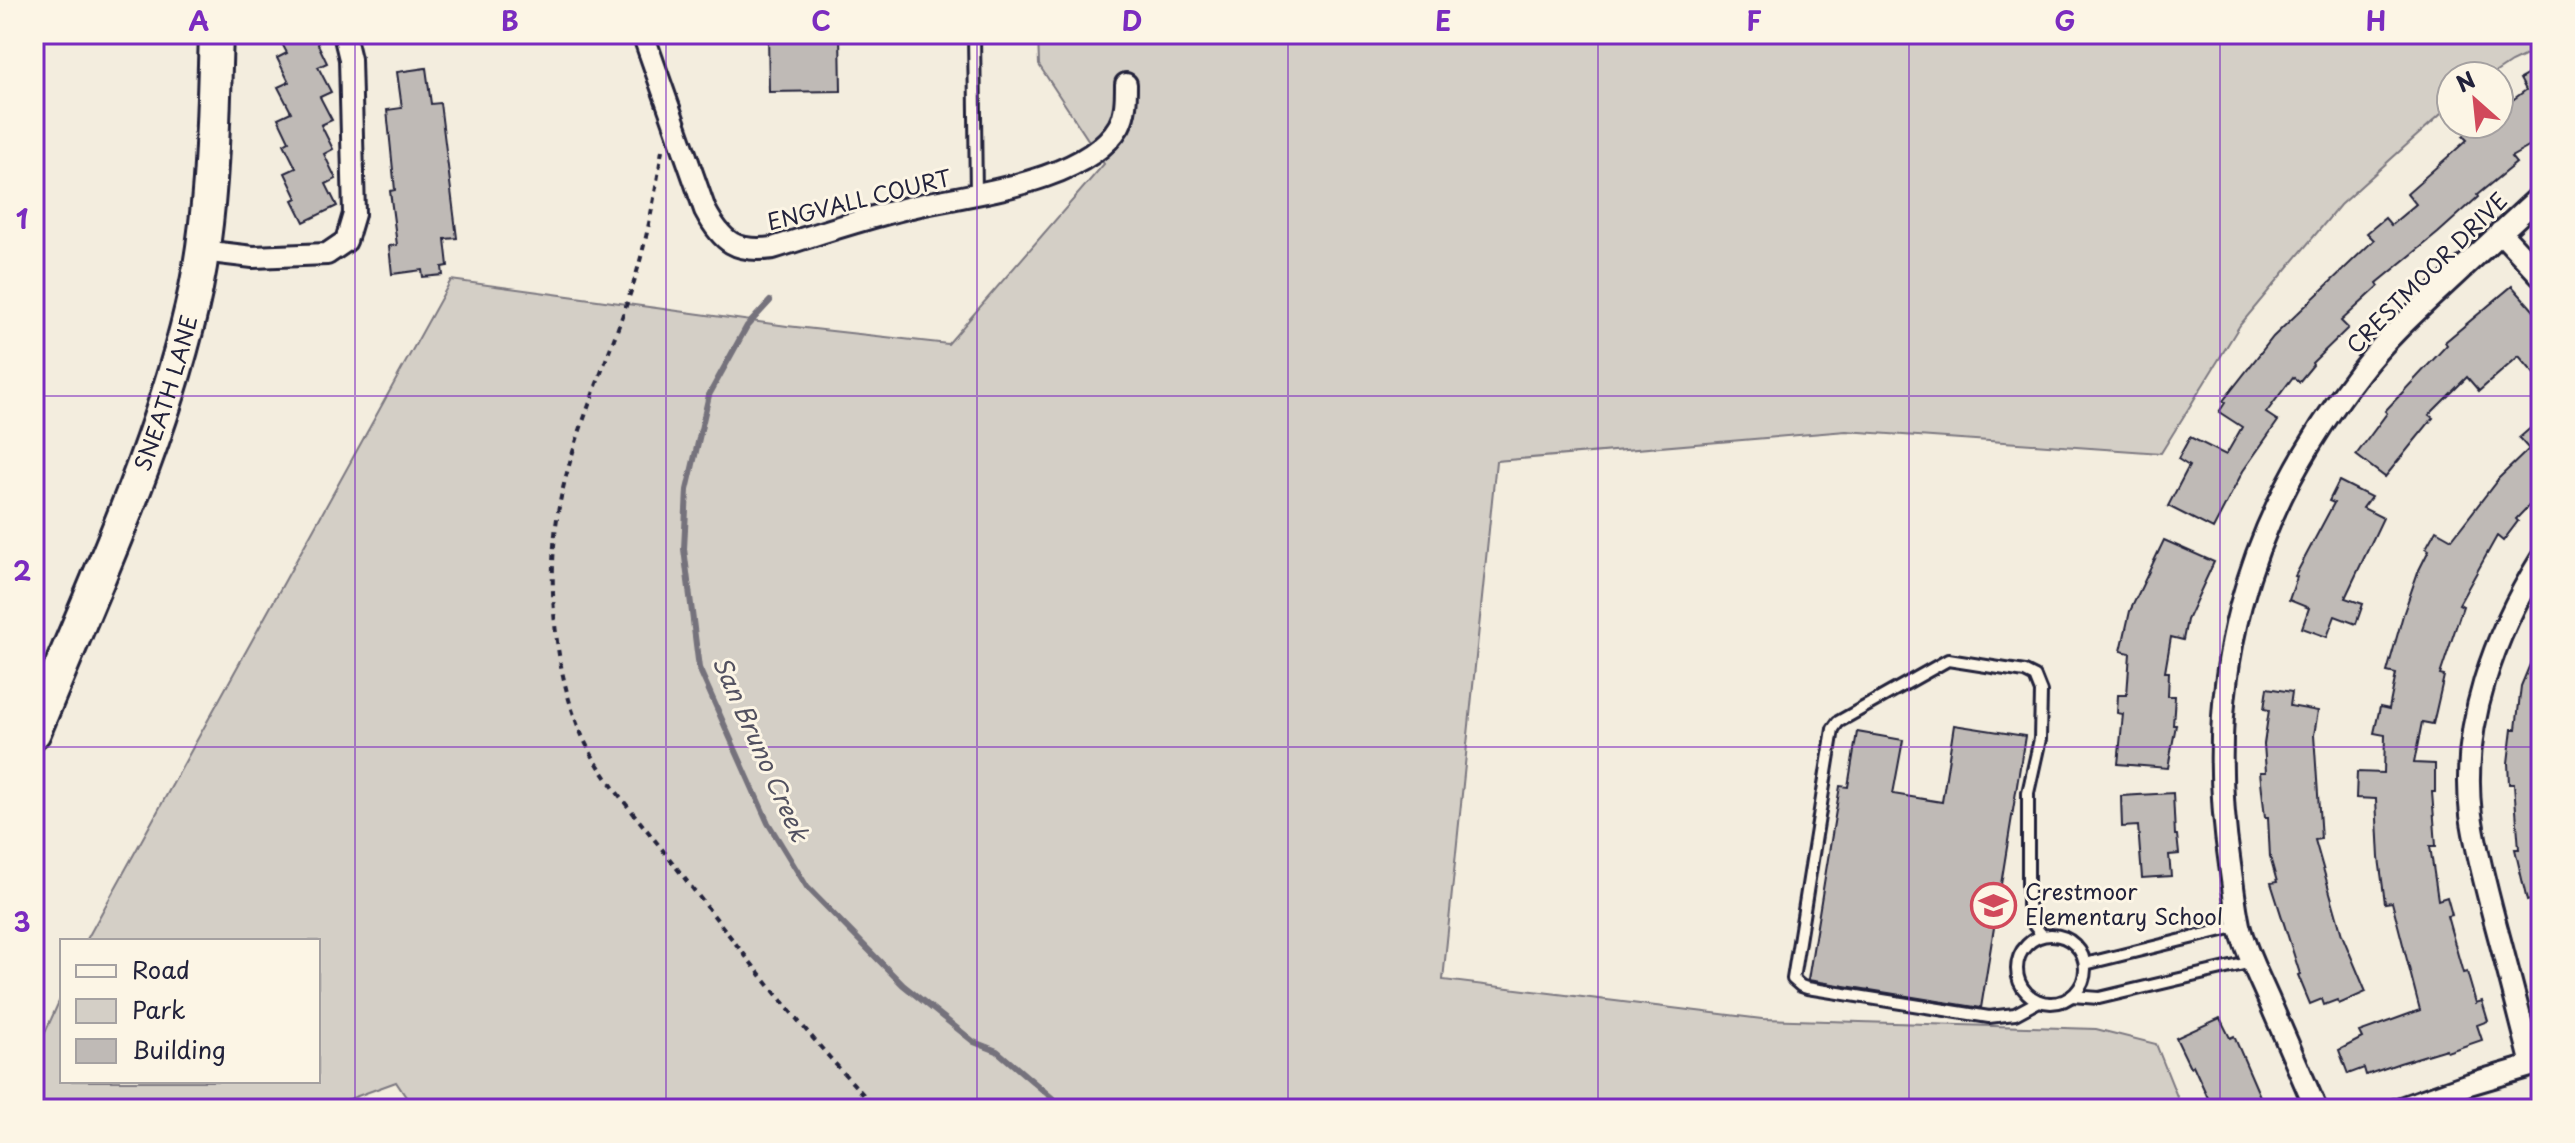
<svg xmlns="http://www.w3.org/2000/svg" width="2575" height="1143" font-family="'Playpen Sans',sans-serif">
  <rect width="100%" height="100%" fill="#f3edde"/>
  <filter id="ink" filterUnits="userSpaceOnUse"><feTurbulence type="fractalNoise" baseFrequency=".0125" numOctaves="2"/><feDisplacementMap in="SourceGraphic" scale="16" xChannelSelector="R" yChannelSelector="G"/><feConvolveMatrix kernelMatrix="1 2 1 2 8 2 1 2 1" color-interpolation-filters="sRGB"/></filter>
  <g filter="url(#ink)">
    <path fill="#d4cfc6" stroke="#7b7880" stroke-width="2" d="M 1038,34 L 2541,34 L 2541,48 L 2511,62 L 2490,76 L 2451,76 L 2451,105 L 2340,205 L 2240,325 L 2161,453 L 1846,431 L 1496,461 L 1443,980 L 1762,1019 L 2096,1029 L 2156,1044 L 2182,1109 L 414,1109 L 396,1082 L 322,1109 L 34,1109 L 34,1057 L 62,995 L 62,1081 L 318,1081 L 318,941 L 86,941 L 451,280 L 787,326 L 948,344 L 1104,164 L 1039,65 Z"/>
    <g fill="none" stroke-linecap="round" stroke-linejoin="round">
      <path stroke="#75727b" stroke-width="6" d="M 770,301 L 747,326 L 709,395 L 687,490 L 684,549 L 699,668 L 768,823 L 807,887 L 903,985 L 974,1042 L 997,1051 L 1065,1109"/>
    </g>
    <g fill="#bfbab6" stroke="#22223b" stroke-width="2">
      <path d="M 277,34 L 313,34 L 327,63 L 318,67 L 331,92 L 320,97 L 332,120 L 321,125 L 333,149 L 324,154 L 336,179 L 326,184 L 337,206 L 304,222 L 293,200 L 297,198 L 285,173 L 296,168 L 284,144 L 289,141 L 278,118 L 291,112 L 278,87 L 289,82 L 277,58 L 287,53 Z"/>
      <path d="M 768,34 L 840,34 L 841,91 L 769,92 Z"/>
      <path d="M 2541,67 L 2541,140 L 2511,157 L 2516,163 L 2477,195 L 2478,197 L 2438,233 L 2377,283 L 2379,286 L 2341,321 L 2348,328 L 2312,363 L 2313,365 L 2299,382 L 2293,377 L 2266,413 L 2278,421 L 2243,471 L 2213,529 L 2168,506 L 2189,466 L 2178,459 L 2190,437 L 2226,455 L 2242,427 L 2219,412 L 2225,403 L 2223,401 L 2273,337 L 2374,240 L 2367,233 L 2385,218 L 2391,225 L 2416,204 L 2407,193 L 2467,140 L 2463,136 L 2477,124 L 2499,124 L 2499,110 L 2526,90 L 2520,79 Z"/>
      <path d="M 426,68 L 431,104 L 440,103 L 457,238 L 445,239 L 448,266 L 442,267 L 443,275 L 423,277 L 422,270 L 392,274 L 389,246 L 397,245 L 390,191 L 395,190 L 387,110 L 402,108 L 397,72 Z"/>
      <path d="M 2512,286 L 2541,319 L 2541,382 L 2519,356 L 2479,391 L 2467,377 L 2429,415 L 2433,418 L 2385,477 L 2356,455 L 2387,413 L 2385,411 L 2447,345 L 2445,342 Z"/>
      <path d="M 2541,419 L 2541,493 L 2516,519 L 2518,521 L 2503,541 L 2497,536 L 2459,604 L 2463,606 L 2440,675 L 2444,676 L 2433,724 L 2422,722 L 2414,763 L 2435,764 L 2435,792 L 2432,792 L 2436,846 L 2430,846 L 2438,900 L 2447,897 L 2452,915 L 2447,916 L 2463,973 L 2467,972 L 2476,1003 L 2482,1001 L 2488,1021 L 2477,1025 L 2482,1040 L 2447,1052 L 2446,1049 L 2400,1063 L 2366,1075 L 2364,1068 L 2348,1074 L 2339,1050 L 2362,1038 L 2359,1032 L 2420,1010 L 2392,902 L 2385,903 L 2379,858 L 2376,799 L 2356,798 L 2357,772 L 2384,773 L 2385,735 L 2374,733 L 2380,707 L 2389,709 L 2396,674 L 2387,672 L 2403,615 L 2418,572 L 2429,550 L 2426,548 L 2436,530 L 2452,539 L 2499,478 L 2529,449 L 2519,438 Z"/>
      <path d="M 2339,481 L 2371,497 L 2363,508 L 2383,518 L 2345,598 L 2363,604 L 2356,624 L 2335,616 L 2327,637 L 2302,628 L 2309,608 L 2289,600 L 2297,577 L 2295,576 L 2334,503 L 2329,501 Z"/>
      <path d="M 2164,540 L 2214,562 L 2187,620 L 2183,640 L 2171,637 L 2165,672 L 2169,672 L 2168,696 L 2175,696 L 2173,725 L 2176,725 L 2168,768 L 2118,764 L 2123,714 L 2117,713 L 2118,695 L 2127,695 L 2130,653 L 2121,651 L 2130,611 Z"/>
      <path d="M 2541,638 L 2541,897 L 2527,901 L 2515,849 L 2519,849 L 2514,784 L 2509,784 L 2508,763 L 2512,729 L 2516,729 L 2521,686 Z"/>
      <path d="M 2267,688 L 2292,692 L 2290,706 L 2318,711 L 2314,735 L 2321,839 L 2315,840 L 2342,935 L 2366,992 L 2339,1004 L 2337,1000 L 2324,1005 L 2322,999 L 2310,1004 L 2298,975 L 2300,974 L 2271,883 L 2277,882 L 2270,857 L 2268,817 L 2265,817 L 2260,772 L 2266,772 L 2264,744 L 2269,710 L 2264,709 Z"/>
      <path d="M 1954,725 L 2025,736 L 1981,1008 L 1808,980 L 1840,786 L 1848,787 L 1857,732 L 1903,740 L 1893,794 L 1942,802 Z"/>
      <path d="M 2173,793 L 2175,835 L 2177,835 L 2179,854 L 2169,855 L 2171,876 L 2142,878 L 2138,826 L 2122,827 L 2121,796 Z"/>
      <path d="M 2220,1018 L 2230,1038 L 2234,1036 L 2262,1101 L 2256,1103 L 2259,1109 L 2213,1109 L 2193,1065 L 2190,1067 L 2176,1038 Z"/>
    </g>
    <g fill="none" stroke-linecap="round" stroke-linejoin="round">
      <defs>
        <g id="lane">
          <path d="M 974,34 L 976,195"/>
          <circle cx="2051" cy="969" r="34"/>
          <path d="M 2085,964 L 2239,926"/>
          <path d="M 2072,996 L 2099,998 L 2252,962"/>
          <path d="M 2039,1001 L 2015,1014 L 1989,1017 L 1807,988 L 1801,986 L 1793,979 L 1833,729 L 1838,722 L 1948,660 L 2025,672 L 2035,677 L 2041,692 L 2040,739 L 2028,793 L 2028,905 L 2034,925 L 2042,935"/>
        </g>
        <g id="street">
          <path d="M 643,34 L 705,210 C 722,242 736,253 773,248 C 821,233 870,216 920,205 C 976,193 1087,181 1119,126 C 1126,113 1126,98 1126,84"/>
          <path d="M 2500,232 L 2541,276"/>
          <path d="M 202,251 L 253,257 L 327,254 L 346,241 L 354,214 L 350,59 L 344,34"/>
          <path d="M 2532,1065 C 2520,1017 2508,970 2495,922 C 2486,887 2476,851 2471,815 C 2460,725 2495,633 2541,559"/>
          <path d="M 2316,1109 C 2300,1072 2284,1035 2268,998 C 2258,975 2245,950 2239,925 C 2235,906 2233,885 2230,865 C 2202,679 2244,521 2360,372 C 2383,342 2411,316 2439,290 C 2473,258 2507,227 2541,195"/>
          <path d="M 2398,1109 L 2466,1085 L 2541,1063"/>
        </g>
        <g id="primary">
          <path id="s1" d="M 34,732 C 93,587 164,441 196,288 C 213,204 213,119 216,34"/>
        </g>
      </defs>
      <use href="#lane" stroke="#22223b" stroke-width="16"/>
      <use href="#street" stroke="#22223b" stroke-width="26"/>
      <use href="#primary" stroke="#22223b" stroke-width="38"/>
      <path stroke="#22223b" stroke-width="4" stroke-dasharray="6 6" stroke-linecap="butt" d="M 662,150 C 655,196 647,240 633,285 C 610,356 577,424 561,497 C 546,564 552,654 575,718 C 593,770 632,810 665,853 C 733,940 800,1029 877,1109"/>
      <use href="#lane" stroke="#fcf5e5" stroke-width="10"/>
      <use href="#street" stroke="#fcf5e5" stroke-width="20"/>
      <use href="#primary" stroke="#fcf5e5" stroke-width="32"/>
    </g>
  </g>
  <path fill="none" stroke="#7b2cbf" stroke-width="2" stroke-opacity="0.55" d="M 355,34 L 355,1109M 666,34 L 666,1109M 977,34 L 977,1109M 1288,34 L 1288,1109M 1598,34 L 1598,1109M 1909,34 L 1909,1109M 2220,34 L 2220,1109M 34,396 L 2541,396M 34,747 L 2541,747"/>
  <defs>
    <symbol id="school-ring" viewBox="-11 -11 22 22"><circle r="9.5" fill="#fcf5e5" stroke="#d1495b" stroke-width="1.5"/><path d="M0-5L7-2L0 1L-7-2ZM-4 1L0 2.5L4 1V4Q0 6-4 4Z" fill="#d1495b"/></symbol>
  </defs>
  <g fill-rule="evenodd">
    <use href="#school-ring" x="1968" y="880" width="51" height="51"/>
  </g>
  <g text-anchor="middle" stroke-width="6" stroke-linejoin="round" paint-order="stroke">
    <g font-size="22" fill="#22223b" stroke="#fcf5e5">
      <text transform="translate(859 200) rotate(-14)" y="8">ENGVALL COURT</text>
      <text transform="translate(2427 273) rotate(-45)" y="8">CRESTMOOR DRIVE</text>
      <text dy="8" stroke="none"><textPath href="#s1" startOffset="364">SNEATH LANE</textPath></text>
    </g>
    <g font-size="22" fill="#22223b" stroke="#fcf5e5" text-anchor="start">
      <text x="2025" y="900">Crestmoor<tspan x="2025" dy="25">Elementary School</tspan></text>
    </g>
    <g font-size="24" font-style="italic" fill="#525160" stroke="#fcf5e5">
      <text transform="translate(760 749) rotate(66)" y="8">San Bruno Creek</text>
    </g>
  </g>
  <rect width="2575" height="1143" fill="none" stroke="#fcf5e5" stroke-width="88"/>
  <rect x="60" y="939" width="260" height="144" fill="#fcf5e5" stroke="#a5a1a1" stroke-width="2"/>
  <rect x="76" y="965" width="40" height="12" fill="#fcf5e5" stroke="#a5a1a1" stroke-width="2"/>
  <text x="132" y="979" font-size="24" fill="#22223b">Road</text>
  <rect x="76" y="999" width="40" height="24" fill="#d4cfc6" stroke="#a5a1a1" stroke-width="2"/>
  <text x="132" y="1019" font-size="24" fill="#22223b">Park</text>
  <rect x="76" y="1039" width="40" height="24" fill="#bfbab6" stroke="#a5a1a1" stroke-width="2"/>
  <text x="132" y="1059" font-size="24" fill="#22223b">Building</text>
  <g transform="translate(2475 100) rotate(333)"><circle r="38" fill="#fcf5e5" stroke="#a5a1a1" stroke-width="2"/>
  <path d="M0-6L14 30L0 20L-14 30Z" fill="#d1495b"/>
  <text y="-12" font-size="22" font-weight="bold" text-anchor="middle" fill="#22223b">N</text>
  </g>
  <rect x="44" y="44" width="2487" height="1055" fill="none" stroke="#7b2cbf" stroke-width="3"/>
  <g font-size="26" text-anchor="middle" font-weight="bold" fill="#7b2cbf">
    <text x="199" y="31">A</text>
    <text x="510" y="31">B</text>
    <text x="821" y="31">C</text>
    <text x="1132" y="31">D</text>
    <text x="1443" y="31">E</text>
    <text x="1754" y="31">F</text>
    <text x="2065" y="31">G</text>
    <text x="2376" y="31">H</text>
    <text x="22" y="229">1</text>
    <text x="22" y="581">2</text>
    <text x="22" y="932">3</text>
  </g>
</svg>
